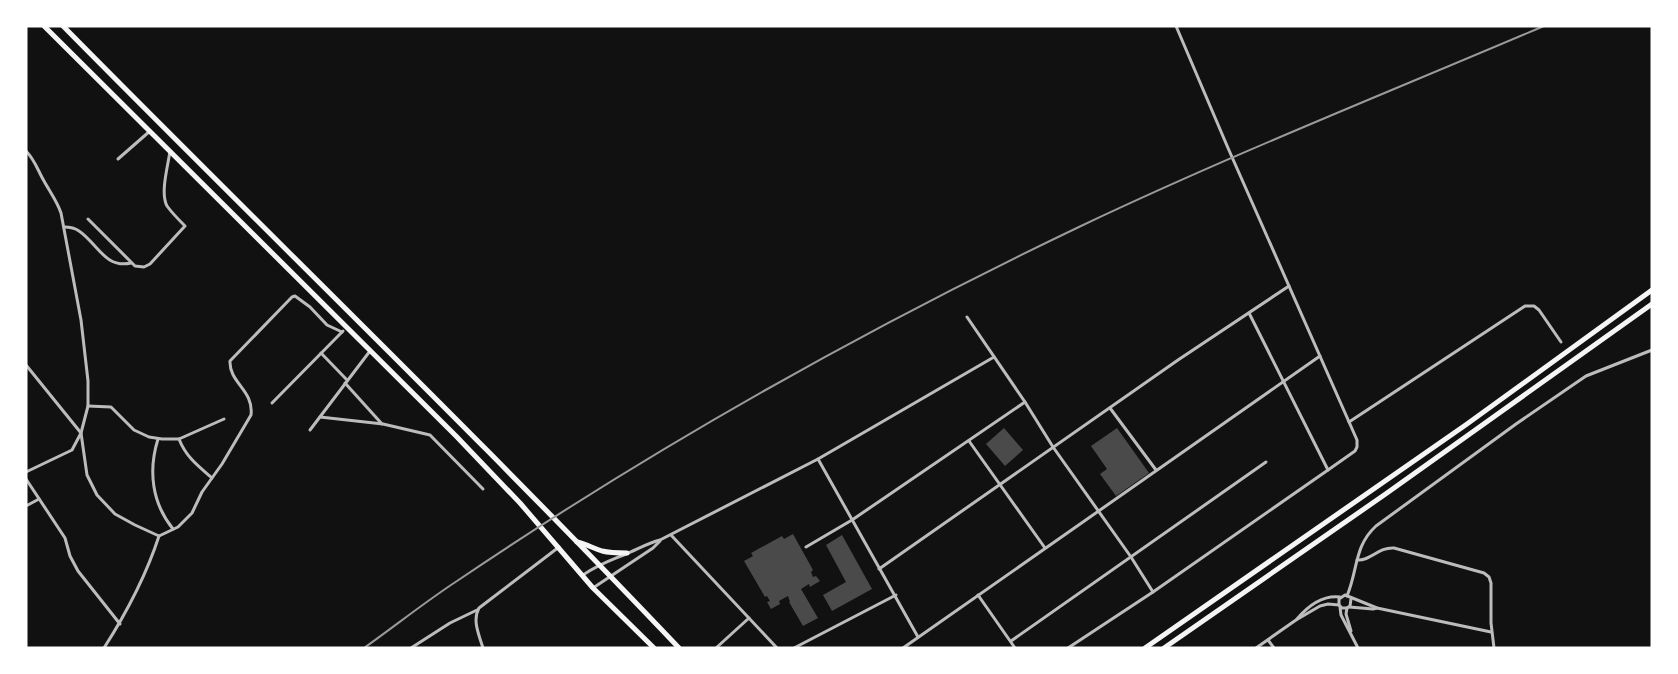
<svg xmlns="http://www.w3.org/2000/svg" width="1678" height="674" font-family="Poppins,sans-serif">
  <rect width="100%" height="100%" fill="#111"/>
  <g fill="#4a4a4a">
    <path d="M 1004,428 L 1023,450 L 1005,466 L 986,444 Z"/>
    <path d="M 1117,428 L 1149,473 L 1116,496 L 1100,474 L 1107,469 L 1091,446 Z"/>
    <path d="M 793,534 L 813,570 L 811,572 L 813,577 L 816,576 L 820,581 L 810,587 L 809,584 L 801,589 L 818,618 L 803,626 L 789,602 L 790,602 L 788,596 L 779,601 L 780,604 L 771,609 L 767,602 L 770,601 L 767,596 L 765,597 L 744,561 L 753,556 L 751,553 L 782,536 L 784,539 Z"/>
    <path d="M 842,535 L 872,589 L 832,611 L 823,595 L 846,582 L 826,545 Z"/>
  </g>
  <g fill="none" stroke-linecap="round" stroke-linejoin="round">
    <g stroke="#bcbcbc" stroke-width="3">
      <path d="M 1176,26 L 1228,148 L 1357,440 L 1357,447 L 1355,451 L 1328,470"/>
      <path d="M 26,151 C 35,160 38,171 44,181 C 50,192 57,201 61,213 L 81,320 L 88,381 L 88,406 L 81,433 L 72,450 L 26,472"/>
      <path d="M 118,159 L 150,131"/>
      <path d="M 88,219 L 135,266 L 144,267 L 150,264 L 185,226 C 179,220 172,213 167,206 C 160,193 168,166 170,151"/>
      <path d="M 64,227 C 69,227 75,228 79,231 C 97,243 105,269 131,263"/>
      <path d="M 967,317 L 1025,402 L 1053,447 L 1131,557 L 1153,592"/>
      <path d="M 321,353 L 347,380"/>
      <path d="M 26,365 L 81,433 L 87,475 L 97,495 L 115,514 L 135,525 L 159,536 L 178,527 L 192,513 L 202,492 L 222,464 L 251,415 C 254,390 229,383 230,361 L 292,297 L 295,296 L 310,307 L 327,325 L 342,332"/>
      <path d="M 345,383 L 382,424"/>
      <path d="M 272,403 L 343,331"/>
      <path d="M 88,406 L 111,407 L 134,430 L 149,437 L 162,439 L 179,439 L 224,419"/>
      <path d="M 1110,408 L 1156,470"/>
      <path d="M 320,417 L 383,424 L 430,435 L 483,489"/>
      <path d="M 1349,422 L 1525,306 L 1534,306 L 1539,310 L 1561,342"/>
      <path d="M 310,430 L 370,351"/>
      <path d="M 158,439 C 148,471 152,503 173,529"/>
      <path d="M 179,439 C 186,457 198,466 212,478"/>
      <path d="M 969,441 L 1045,548"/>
      <path d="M 818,459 L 918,637"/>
      <path d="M 26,479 L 65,538 L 70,556 L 78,571 L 120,624"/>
      <path d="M 26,506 L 39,499"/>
      <path d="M 671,535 L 777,648"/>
      <path d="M 806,547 L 852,520 L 1025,402"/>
      <path d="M 1357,560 C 1371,561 1378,547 1394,548 L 1484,573 L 1489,577 L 1491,583 L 1491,623 L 1494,648"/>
      <path d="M 879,569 L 1178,360 L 1289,286"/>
      <path d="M 583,575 C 599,564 609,561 626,554 C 638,549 648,543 660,540 L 818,459 L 994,357"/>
      <path d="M 593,588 L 653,548 L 660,541"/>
      <path d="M 978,595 L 1015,648"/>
      <path d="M 1347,596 C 1358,570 1354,546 1376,526 L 1516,424 L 1586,376 L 1652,350"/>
      <path d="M 1351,599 L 1350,606 L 1347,608 L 1342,608 L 1339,605 L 1339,599 L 1345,595 L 1377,608 L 1491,632"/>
      <path d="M 1340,607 L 1341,615 L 1358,648"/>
      <path d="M 1349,607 L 1373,609 L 1377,608"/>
      <path d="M 1347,608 L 1346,614 L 1351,631"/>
      <path d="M 1297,619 C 1308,606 1323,595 1340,597"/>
      <path d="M 1268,640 L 1274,648"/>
      <path d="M 1011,641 L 1266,462"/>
      <path d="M 104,648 C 127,612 146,576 159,536"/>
      <path d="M 411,648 L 450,623 L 477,610"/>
      <path d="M 483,648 C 479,635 472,620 479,608 L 559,547"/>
      <path d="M 716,648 L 749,618"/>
      <path d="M 794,648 L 896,595"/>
      <path d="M 903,648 L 1320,356"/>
      <path d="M 1068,648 L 1153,592 L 1328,470 L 1249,313"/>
      <path d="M 1256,648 L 1296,620 L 1320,606 L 1328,604 L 1339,605"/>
    </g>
    <g stroke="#f5f5f5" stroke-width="5">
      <path d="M 44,26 L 456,436 L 520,503 L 593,588 L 654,648"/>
      <path d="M 63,26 C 268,234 478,436 679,648"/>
      <path d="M 577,542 C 586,544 593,548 602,551 C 610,553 618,553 627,553"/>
    </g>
    <g stroke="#f5f5f5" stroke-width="5">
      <path d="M 1145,648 L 1467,424 L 1652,290"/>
      <path d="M 1164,648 L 1387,493 L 1652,304"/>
    </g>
    <path stroke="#9a9a9a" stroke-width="2" d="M 364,648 C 395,626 425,602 457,581 C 655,447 865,329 1081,226 C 1233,154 1389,92 1544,26"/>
  </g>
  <rect width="1678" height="674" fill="none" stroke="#ffffff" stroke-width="55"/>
</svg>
